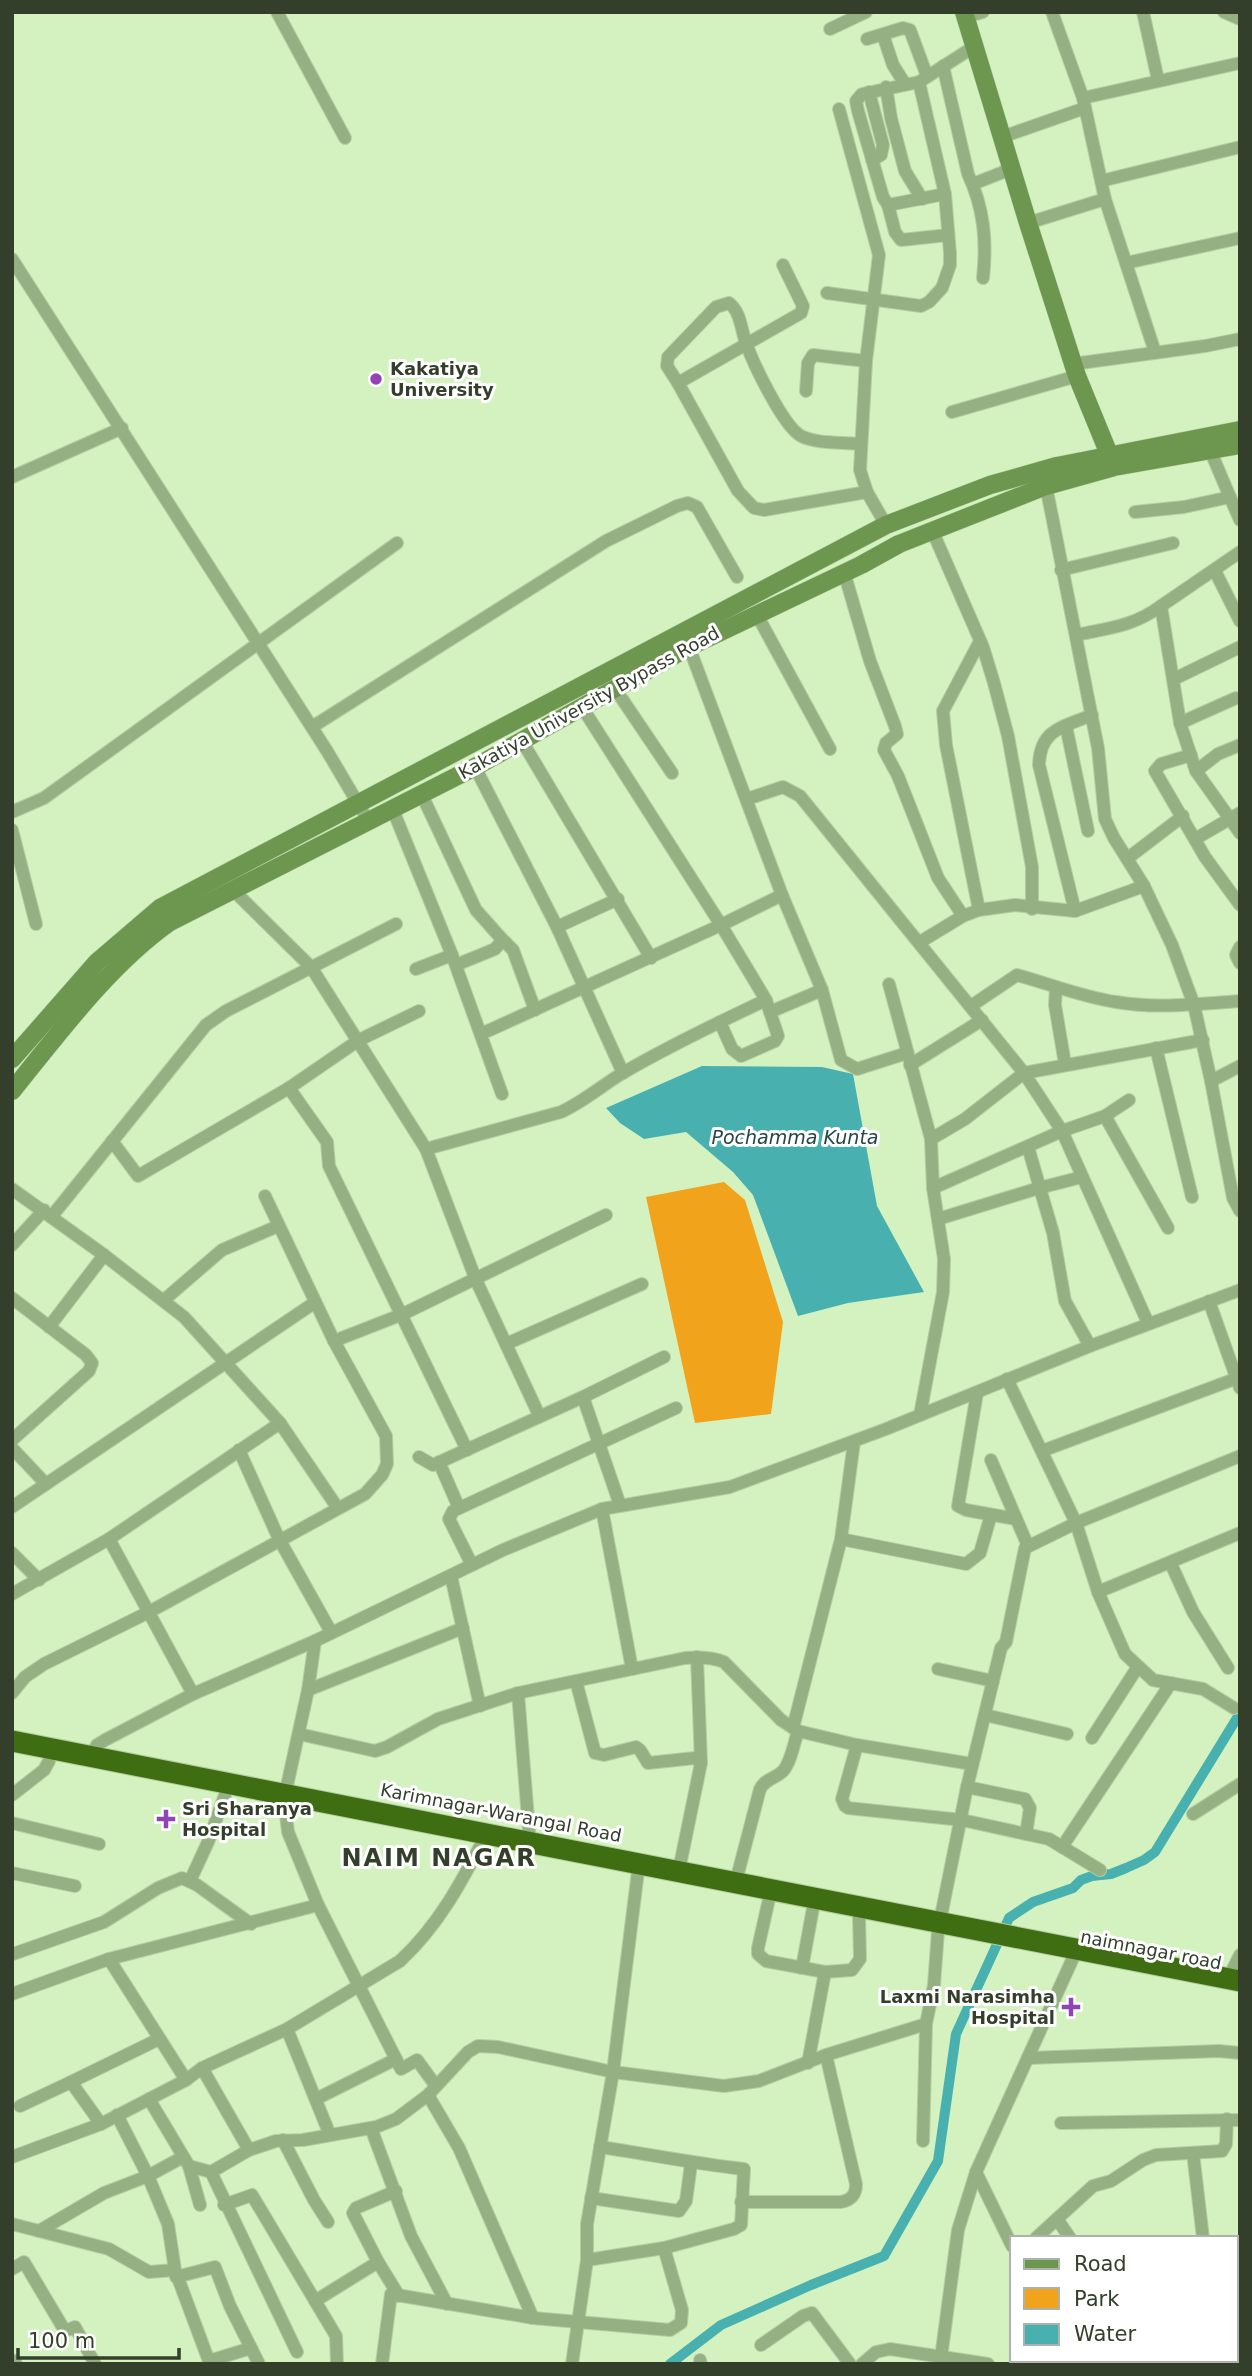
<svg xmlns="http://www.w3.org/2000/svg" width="1252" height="2376" font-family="'DejaVu Sans',sans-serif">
  <rect width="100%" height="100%" fill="#d4f2c0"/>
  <path fill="#f1a31b" d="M 724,1182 L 745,1200 L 783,1322 L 771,1414 L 695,1423 L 646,1197 Z"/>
  <path fill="#48b1af" d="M 702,1066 L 822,1067 L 853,1074 L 877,1206 L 924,1292 L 848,1303 L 798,1316 L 753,1195 L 733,1172 L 686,1132 L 644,1139 L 620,1123 L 606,1108 Z"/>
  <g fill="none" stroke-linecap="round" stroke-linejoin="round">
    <path stroke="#48b1af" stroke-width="10" d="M 670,2364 L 721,2325 L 811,2285 L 884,2256 L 938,2161 L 956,2034 L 1009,1918 L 1033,1902 L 1073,1888 L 1081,1880 L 1092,1876 L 1111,1874 L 1126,1868 L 1144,1860 L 1155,1852 L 1240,1713"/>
    <defs>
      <g id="street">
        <path d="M 277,12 L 345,138"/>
        <path d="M 1052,12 L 1083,98 L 1105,199 L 1155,352"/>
        <path d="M 1143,12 L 1158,80"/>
        <path d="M 1224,12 L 1240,19"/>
        <path d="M 966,17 L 983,12"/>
        <path d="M 830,29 L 866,12"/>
        <path d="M 883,35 L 893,65 L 905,84"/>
        <path d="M 867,39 L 903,28 L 910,30 L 927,76"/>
        <path d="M 943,66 L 968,174 C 984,208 987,241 983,278"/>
        <path d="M 919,82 L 862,94 L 856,101 L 858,111 L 883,197 L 888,205 L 945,194"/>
        <path d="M 886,87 L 891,118 L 905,171 L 922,199"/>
        <path d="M 869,92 L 883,145 L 881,155 L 872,160"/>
        <path d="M 1083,98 L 1240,63"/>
        <path d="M 839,109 L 879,255 L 866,361 L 860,470 L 867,492 L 886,525"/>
        <path d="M 1002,137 L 1085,108"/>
        <path d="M 1101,181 L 1240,147"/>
        <path d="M 973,184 L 1011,169"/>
        <path d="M 888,205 L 895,232 L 901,240 L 948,235"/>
        <path d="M 1028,223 L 1105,199"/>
        <path d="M 12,259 L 327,751 L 369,822"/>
        <path d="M 1126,263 L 1240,238"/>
        <path d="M 783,265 L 803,306 L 801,313 L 678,383 L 738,491 L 754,508 L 764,510 L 867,492"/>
        <path d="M 827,293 L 921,306 L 929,302 L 942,288 L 950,265 L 950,253 L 945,194 L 919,82 L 975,46"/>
        <path d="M 1073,364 L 1205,346 L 1240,339"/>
        <path d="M 678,383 L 667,366 L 668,357 L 716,307 L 729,303 C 741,312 741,330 746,343 C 753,363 783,426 801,436 C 817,444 842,442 860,444"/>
        <path d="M 806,391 L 808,363 L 813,355 L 866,361"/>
        <path d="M 952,412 L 1077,376"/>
        <path d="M 12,477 L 122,428"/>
        <path d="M 1046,486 L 1098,748 L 1105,819 L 1114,838 L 1144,886 L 1172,945 L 1194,1005 L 1211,1081 L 1233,1198 L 1240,1211"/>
        <path d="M 1230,497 L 1240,520"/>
        <path d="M 1135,512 L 1184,507 L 1230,497 L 1210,450"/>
        <path d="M 932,530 L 983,647 L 994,683 L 1008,736 L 1032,867 L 1032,909"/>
        <path d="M 1240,552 L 1161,606 L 1180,723 L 1196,771 L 1240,833"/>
        <path d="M 1061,570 L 1173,543"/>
        <path d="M 1215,571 L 1240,621"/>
        <path d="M 844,572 L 870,661 L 895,726 L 897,734 L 886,743 L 884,750 L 898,776 L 938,878 L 963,916"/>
        <path d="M 756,613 L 830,749"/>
        <path d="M 1076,635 C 1109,628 1134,626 1161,606"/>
        <path d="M 689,647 L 782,895 L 822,990 L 841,1060 L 857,1069 L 907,1053"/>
        <path d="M 1174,679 L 1240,647"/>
        <path d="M 614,687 L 672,773"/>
        <path d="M 582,707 L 721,925 L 766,1000 L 778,1036 L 775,1041 L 741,1056 L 732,1049 L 720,1022"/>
        <path d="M 1180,723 L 1236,698"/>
        <path d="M 1066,726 L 1088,831"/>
        <path d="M 312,727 L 606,541 L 677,506 L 688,503 L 697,507 L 737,577"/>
        <path d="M 522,741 L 651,958"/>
        <path d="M 1191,755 L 1161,764 L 1155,771 L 1205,857 L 1240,905"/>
        <path d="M 475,767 L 557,927 L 623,1073"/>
        <path d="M 1196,771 L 1218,754 L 1240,745"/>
        <path d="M 421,793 L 476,910 L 500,937 L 501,942 L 495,949 L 456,965"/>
        <path d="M 747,799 L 783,787 L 800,796 L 1024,1073 L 1062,1131 L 1148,1323"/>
        <path d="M 393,810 L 452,955 L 502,1094"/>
        <path d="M 12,812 L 44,798 L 397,543"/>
        <path d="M 12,830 L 36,924"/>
        <path d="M 1195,839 L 1240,813"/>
        <path d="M 1128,858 L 1183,816"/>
        <path d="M 233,890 L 311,967 L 426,1149 L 476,1280 L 539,1415"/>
        <path d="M 979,910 L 946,745 L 943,711 L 980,641"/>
        <path d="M 1075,911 L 1039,765 C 1040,729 1063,727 1092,715"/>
        <path d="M 557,927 L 618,899"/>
        <path d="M 500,937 L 513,950 L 535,1010"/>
        <path d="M 920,942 L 963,916 L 979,910 L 1015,905 L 1075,911 L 1144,886"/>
        <path d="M 1240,947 L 1236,955 L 1240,963"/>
        <path d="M 416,969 L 452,955"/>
        <path d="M 889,984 L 931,1139 L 933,1188 L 944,1259 L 943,1292 L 920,1415"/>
        <path d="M 1056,987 L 1055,1005 L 1065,1064"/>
        <path d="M 971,1006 L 1017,975 C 1050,984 1082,997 1116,1002 C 1156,1009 1199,1004 1240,1001"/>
        <path d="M 770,1012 L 822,990"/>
        <path d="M 481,1034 L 721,925 L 782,895"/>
        <path d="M 1156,1048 L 1192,1197"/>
        <path d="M 910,1065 L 982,1020"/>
        <path d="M 1211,1081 L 1240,1066"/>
        <path d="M 289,1088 L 327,1142 L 329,1166 L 467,1450"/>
        <path d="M 1105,1116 L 1168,1228"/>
        <path d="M 931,1139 L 965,1119 L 1024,1073 L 1203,1040"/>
        <path d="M 112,1141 L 138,1176 L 289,1088 L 359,1040 L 419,1011"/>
        <path d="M 1028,1147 L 1053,1233 L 1065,1301 L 1090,1346"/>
        <path d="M 426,1149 L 561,1112 C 583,1102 600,1087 621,1074 C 667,1047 717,1023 766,1000"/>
        <path d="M 933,1188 L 1062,1131 L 1105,1116 L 1129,1100"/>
        <path d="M 12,1189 L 104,1255 L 184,1317 L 280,1423 L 337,1507"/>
        <path d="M 265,1196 L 334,1341 L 403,1314 L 606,1215"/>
        <path d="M 52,1216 L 206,1025 L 226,1011 L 396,924"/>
        <path d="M 938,1219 L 1039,1188 L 1082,1177"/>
        <path d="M 12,1245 L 44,1210"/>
        <path d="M 12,1298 L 86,1355 L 92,1363 L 89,1371 L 12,1440"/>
        <path d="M 164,1300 L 222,1250 L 278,1226"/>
        <path d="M 1209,1301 L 1240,1388"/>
        <path d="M 49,1327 L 104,1255"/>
        <path d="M 506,1344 L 642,1284"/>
        <path d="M 1007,1379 L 1076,1523 L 1098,1592 L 1125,1654 L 1153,1680 L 1203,1689 L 1234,1708"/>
        <path d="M 977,1393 L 958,1506 L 966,1510 L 1016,1519"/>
        <path d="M 583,1397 L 620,1505"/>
        <path d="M 854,1442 L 841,1539 L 966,1564 L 980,1553 L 991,1515"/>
        <path d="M 12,1448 L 46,1484"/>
        <path d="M 239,1450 L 279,1539 L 331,1632"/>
        <path d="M 1042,1451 L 1240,1377"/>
        <path d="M 419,1457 L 433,1465 L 583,1397 L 664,1357"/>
        <path d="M 991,1460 L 1028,1546"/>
        <path d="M 439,1462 L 459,1508"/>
        <path d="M 12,1507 L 314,1303"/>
        <path d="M 602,1509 L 632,1669"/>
        <path d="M 109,1539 L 193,1694"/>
        <path d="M 12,1553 L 39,1580"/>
        <path d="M 1171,1564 L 1193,1612 L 1228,1668"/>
        <path d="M 472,1565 L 449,1519 L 453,1511 L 676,1408"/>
        <path d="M 451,1576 L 480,1706"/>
        <path d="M 1098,1592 L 1240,1533"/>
        <path d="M 12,1594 L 109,1539 L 280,1423"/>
        <path d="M 697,1657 L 701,1763"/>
        <path d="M 938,1669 L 993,1681"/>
        <path d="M 576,1681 L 595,1753 L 604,1755 L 636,1747 L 640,1750 L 648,1763 L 695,1758 L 701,1763 L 679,1870"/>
        <path d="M 308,1690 L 463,1628"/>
        <path d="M 12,1693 L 25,1677 L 44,1664 L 149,1612 L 365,1494 L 382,1475 L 387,1464 L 386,1436 L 334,1341"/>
        <path d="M 518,1693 L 530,1844"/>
        <path d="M 985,1715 L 1067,1734"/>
        <path d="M 793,1728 L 841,1539"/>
        <path d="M 299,1734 L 375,1751 L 387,1747 L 438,1719 L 518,1693 L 685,1658 C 699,1657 712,1657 724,1662 L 781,1720 L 798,1731 L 857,1745 L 972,1764"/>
        <path d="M 1092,1738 L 1137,1668"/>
        <path d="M 857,1745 L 842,1799 L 845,1806 L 848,1808 L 962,1820 L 1049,1839 L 1100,1870"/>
        <path d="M 91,1757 L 97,1745 L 105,1740 L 193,1694 L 315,1641 L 503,1550 L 602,1509 L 730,1487 L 886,1429 L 1090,1346 L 1240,1290"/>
        <path d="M 967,1787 L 1025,1799 L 1030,1808 L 1026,1834"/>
        <path d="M 12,1795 L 44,1770 L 49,1761"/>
        <path d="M 285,1795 L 308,1690 L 315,1641"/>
        <path d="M 285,1807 L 288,1832 L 318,1905 L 401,2069 L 417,2060 L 436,2086"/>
        <path d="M 1193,1814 L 1240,1784"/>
        <path d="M 12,1823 L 99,1844"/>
        <path d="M 1062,1847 L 1171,1683"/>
        <path d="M 12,1873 L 75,1886"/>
        <path d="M 190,1881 L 208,1842 L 225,1795"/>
        <path d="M 736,1881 L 760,1789 C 766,1778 775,1779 783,1771 C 791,1762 794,1743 798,1731"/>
        <path d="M 769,1899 L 758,1948 L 758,1954 L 766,1961 L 825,1972 L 852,1970 L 860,1959 L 859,1916"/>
        <path d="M 13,1954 L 104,1922 L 158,1888 L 182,1878 L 197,1885 L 251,1924"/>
        <path d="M 109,1959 L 186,2080"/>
        <path d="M 802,1968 L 813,1908"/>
        <path d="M 1228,1979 L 1240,1955"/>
        <path d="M 12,1994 L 109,1959 L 318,1905"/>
        <path d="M 287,2029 L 330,2135"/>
        <path d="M 1028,2058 L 1219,2051 L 1240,2053"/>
        <path d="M 808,2063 L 825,1972"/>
        <path d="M 202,2068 L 249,2150"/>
        <path d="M 428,2095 L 459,2148 L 533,2318"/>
        <path d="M 149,2099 L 189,2166 L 211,2172 L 249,2150 L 276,2141 L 303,2140 L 376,2127 L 396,2119 L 428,2095 L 468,2052 L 478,2046 L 498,2047 L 613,2072 L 724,2086 L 759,2081 L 826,2055 L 926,2024"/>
        <path d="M 316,2099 L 396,2059"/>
        <path d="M 20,2106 L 71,2082"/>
        <path d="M 117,2115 L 148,2176 L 168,2224 L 175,2270"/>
        <path d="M 1061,2123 L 1240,2120"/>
        <path d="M 101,2124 L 71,2082 L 159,2039"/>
        <path d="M 371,2128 L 411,2236 L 447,2304"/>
        <path d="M 283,2140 L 314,2200 L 328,2222"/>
        <path d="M 923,2141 L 926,2024 L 934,1985 L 938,1931 L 967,1787 L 1001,1648 L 1006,1642 L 1025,1548 L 1076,1523 L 1240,1456"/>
        <path d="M 1193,2153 L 1203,2238"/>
        <path d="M 12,2157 L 101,2124 L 186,2080 L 202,2068 L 287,2029 L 400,1961 C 439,1925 462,1881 486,1835"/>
        <path d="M 189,2166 L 200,2205"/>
        <path d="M 211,2172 L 297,2352"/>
        <path d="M 976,2172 L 1012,2246"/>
        <path d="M 396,2191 L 356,2208 L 353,2213 L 378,2262 L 399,2296"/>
        <path d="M 591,2198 L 679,2211 L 686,2201 L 691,2164"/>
        <path d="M 741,2202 L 841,2202 C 851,2200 856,2195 856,2184 L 826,2055"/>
        <path d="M 224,2205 L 252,2195 L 336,2336 L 337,2364"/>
        <path d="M 1057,2219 L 1070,2238"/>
        <path d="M 12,2224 L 109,2249 L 149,2272 L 175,2270 L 210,2364"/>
        <path d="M 39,2231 L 104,2193 L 148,2176 L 183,2157"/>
        <path d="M 1036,2238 L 1093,2186 L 1111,2181 L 1143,2160 L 1156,2155 L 1222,2151 L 1226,2144 L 1227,2119"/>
        <path d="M 587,2260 L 664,2248 L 734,2229 L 741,2225 L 744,2169 C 696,2164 648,2154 600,2147"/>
        <path d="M 12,2269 L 24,2262 L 65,2331 L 75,2327 L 95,2364"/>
        <path d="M 176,2277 L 215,2267 L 230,2306 L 259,2364"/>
        <path d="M 315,2301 L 378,2262"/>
        <path d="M 761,2345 L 803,2316 L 812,2313 L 850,2364"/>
        <path d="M 941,2358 L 958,2230 L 976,2172 L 1073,1958"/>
        <path d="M 12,2360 L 16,2364"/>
        <path d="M 700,2360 L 701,2364"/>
        <path d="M 1068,2360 L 1068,2364"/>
        <path d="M 1157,2360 L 1159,2364"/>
        <path d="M 1231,2360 L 1232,2364"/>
        <path d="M 209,2361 L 251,2348"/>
        <path d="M 382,2364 L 391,2294 L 533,2318 L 670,2330 L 681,2323 L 682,2310 L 664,2248"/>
        <path d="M 572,2364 L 587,2260 L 587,2224 L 613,2072 L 639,1863"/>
        <path d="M 862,2364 L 876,2352 L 890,2349 L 988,2364"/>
      </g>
      <g id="secondary">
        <path d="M 964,12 L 1028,223 L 1077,376 L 1113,464"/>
        <path d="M 12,1059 L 97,962 L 160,908 L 886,525 L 990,485 L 1057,466 L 1240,430"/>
        <path d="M 12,1091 C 59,1033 109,965 170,922 L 475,767 L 689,647 L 861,565 L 899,544 L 1046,486 L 1114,467 L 1240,445"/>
      </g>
      <path id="highway" d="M 12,1741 C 422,1821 830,1902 1240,1981"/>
    </defs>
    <use href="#street" stroke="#b4cea2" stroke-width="14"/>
    <use href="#secondary" stroke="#b4cea2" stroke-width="19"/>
    <use href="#highway" stroke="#b4cea2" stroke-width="23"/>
    <use href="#street" stroke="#95b183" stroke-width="12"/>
    <use href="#secondary" stroke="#6d964f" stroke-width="18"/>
    <use href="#highway" stroke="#3f6d12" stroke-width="21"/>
  </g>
  <g fill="#9144b5" stroke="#fff" stroke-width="2.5">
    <circle cx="376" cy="379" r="7"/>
    <path d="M162.5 1808.5h7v7h7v7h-7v7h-7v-7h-7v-7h7z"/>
    <path d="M1067.5 1996.5h7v7h7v7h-7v7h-7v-7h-7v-7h7z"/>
  </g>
  <g text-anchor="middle" stroke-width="6" stroke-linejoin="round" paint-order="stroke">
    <g font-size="18" font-weight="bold" fill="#333f2b" stroke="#fff" text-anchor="start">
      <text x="390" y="375">Kakatiya<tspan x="390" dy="21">University</tspan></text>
      <text x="182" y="1815">Sri Sharanya<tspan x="182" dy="21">Hospital</tspan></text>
      <text x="1055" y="2003" text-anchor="end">Laxmi Narasimha<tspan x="1055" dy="21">Hospital</tspan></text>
    </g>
    <g font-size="18" fill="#333f2b" stroke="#fff">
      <text transform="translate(589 703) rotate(-29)" y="6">Kakatiya University Bypass Road</text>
      <text transform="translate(501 1813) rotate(11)" y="6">Karimnagar-Warangal Road</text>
      <text transform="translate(1151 1950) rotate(11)" y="6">naimnagar road</text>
    </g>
    <g font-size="19" font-style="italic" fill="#254645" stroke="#fff">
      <text x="795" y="1144">Pochamma Kunta</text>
    </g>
    <g font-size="24" font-weight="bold" letter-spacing="2" fill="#333f2b" stroke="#fff">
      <text x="439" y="1866">NAIM NAGAR</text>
    </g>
  </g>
  <rect width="1252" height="2376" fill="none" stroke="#333f2b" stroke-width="28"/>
  <rect x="1010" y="2236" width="228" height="126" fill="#ffffff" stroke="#adb2aa" stroke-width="2"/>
  <rect x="1024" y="2259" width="35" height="10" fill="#6d964f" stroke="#adb2aa" stroke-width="2"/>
  <text x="1074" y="2271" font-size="21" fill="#333f2b">Road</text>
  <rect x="1024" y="2288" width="35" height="21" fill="#f1a31b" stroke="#adb2aa" stroke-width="2"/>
  <text x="1074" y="2306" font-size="21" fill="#333f2b">Park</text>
  <rect x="1024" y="2324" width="35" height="21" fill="#48b1af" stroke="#adb2aa" stroke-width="2"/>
  <text x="1074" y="2341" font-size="21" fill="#333f2b">Water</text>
  <path d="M18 2348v10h161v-10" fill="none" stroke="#333f2b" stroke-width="3.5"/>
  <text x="28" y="2348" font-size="21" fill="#333f2b" stroke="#ffffff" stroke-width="5" paint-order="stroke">100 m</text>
</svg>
